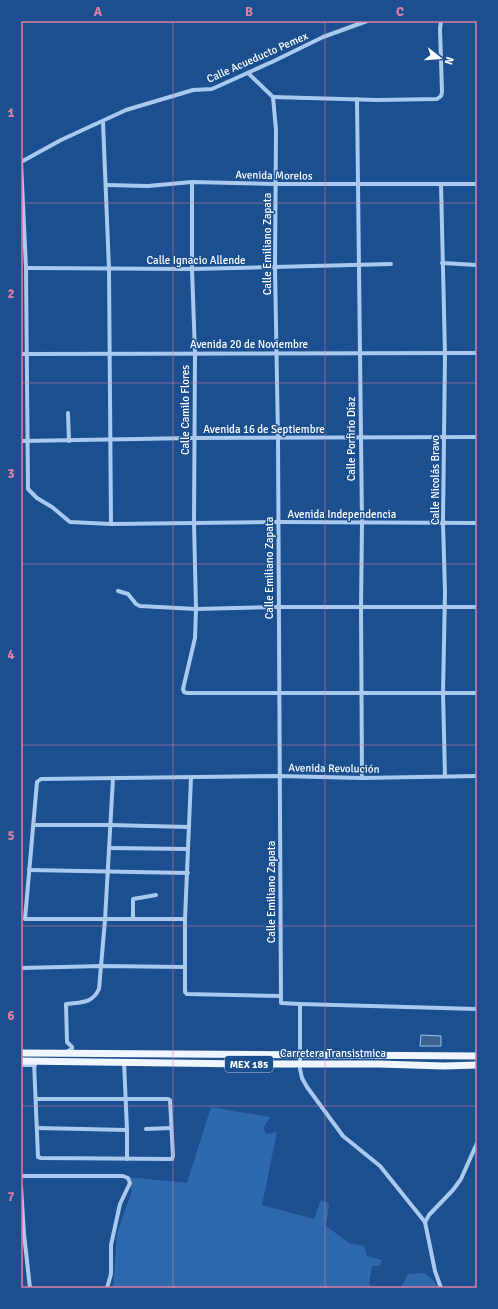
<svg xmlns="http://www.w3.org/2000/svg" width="498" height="1309" font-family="Signika,sans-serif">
  <rect width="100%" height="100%" fill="#1b4f8f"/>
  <g fill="#2e69ad">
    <path d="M 211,1107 L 270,1117 L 263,1128 L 266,1134 L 277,1132 L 262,1205 L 314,1219 L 321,1200 L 329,1204 L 326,1226 L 349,1243 L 364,1246 L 367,1256 L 382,1260 L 379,1266 L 372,1266 L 369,1284 L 372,1288 L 113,1288 L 117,1233 L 132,1191 L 127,1177 L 187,1183 Z"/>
    <path d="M 424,1273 L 434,1281 L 438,1288 L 401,1288 L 408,1274 Z"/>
  </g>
  <path fill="#3c6290" stroke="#9cc4f0" d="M 421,1035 L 441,1036 L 441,1046 L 420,1046 Z"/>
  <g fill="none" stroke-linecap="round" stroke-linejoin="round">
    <g stroke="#a9c9ee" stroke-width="4">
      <path d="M 248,73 L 273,97 L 276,130 L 275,268 L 278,438 L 281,1003 L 300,1004 L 300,1069 L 302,1078 L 307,1087 L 343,1136 L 380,1166 L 425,1222 L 435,1271 L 441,1288"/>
      <path d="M 273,97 L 377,100 L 437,99 L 441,96 L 442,92 L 440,29 L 441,21"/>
      <path d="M 357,99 L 362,523 L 361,607 L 362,778"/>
      <path d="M 103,122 L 109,269 L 111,524"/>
      <path d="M 21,162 L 26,268 L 28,489 L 37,498 L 52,507 L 70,522 L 111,524 L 278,522 L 477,523"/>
      <path d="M 21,162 L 61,140 L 126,110 L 193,90 L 212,89 L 274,61 L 323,37 L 367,21"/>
      <path d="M 192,182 L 192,269 L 195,353 L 194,523 L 196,609 L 195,638 L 183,689 L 184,692 L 187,693 L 477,693"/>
      <path d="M 441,184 L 445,354 L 443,523 L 445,592 L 443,693 L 445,776"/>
      <path d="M 106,185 L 148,186 L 192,182 L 276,184 L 477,184"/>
      <path d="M 442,263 L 477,265"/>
      <path d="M 26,268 L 192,269 L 391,264"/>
      <path d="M 21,354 L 477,353"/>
      <path d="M 68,413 L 69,441"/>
      <path d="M 21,441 L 194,438 L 477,437"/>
      <path d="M 118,591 L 128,594 L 136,604 L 140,606 L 196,609 L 278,607 L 477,607"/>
      <path d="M 191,778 L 185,919 L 185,992 L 187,994 L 281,996"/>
      <path d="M 34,825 L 110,825 L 189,827"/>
      <path d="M 109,848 L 188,849"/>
      <path d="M 29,870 L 188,873"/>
      <path d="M 133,919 L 133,899 L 156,895"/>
      <path d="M 185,919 L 25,919 L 37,782 L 41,779 L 279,776 L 362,778 L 477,776"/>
      <path d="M 21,968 L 102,966 L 184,967"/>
      <path d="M 300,1004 L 477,1009"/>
      <path d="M 66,1052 L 72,1049 L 72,1047 L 67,1042 L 66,1004 C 81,1002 92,1004 99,989 L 105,920 L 113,778"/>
      <path d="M 124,1061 L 127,1130 L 127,1159"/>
      <path d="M 34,1062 L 38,1157 L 41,1158 L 172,1159 L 173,1156 L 170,1100 L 168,1099 L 36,1099"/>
      <path d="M 21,1065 L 35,1065"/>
      <path d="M 37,1128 L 127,1130"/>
      <path d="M 146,1129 L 171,1128"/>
      <path d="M 21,1176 L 123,1176 L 128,1178 L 130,1183 L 120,1204 L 111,1245 L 111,1274 L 107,1288"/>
      <path d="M 21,1187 L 24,1234 L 30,1288"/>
      <path d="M 425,1222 L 429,1215 L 453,1190 L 461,1179 L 477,1143"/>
    </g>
    <g stroke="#f0f6ff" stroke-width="7">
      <path d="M 21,1053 L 477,1056"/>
      <path d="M 21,1061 L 246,1064 L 379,1064 L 444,1066 L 477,1065"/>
    </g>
  </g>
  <path fill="none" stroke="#dd80a5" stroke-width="1" stroke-opacity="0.55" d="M 173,21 L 173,1288M 325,21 L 325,1288M 21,203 L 477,203M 21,383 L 477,383M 21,564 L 477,564M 21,745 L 477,745M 21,926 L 477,926M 21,1106 L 477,1106"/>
  <g text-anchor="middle" stroke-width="3" stroke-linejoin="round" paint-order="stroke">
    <rect fill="#1b4f8f" stroke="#bbcadd" stroke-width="1" x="225" y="1056" width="48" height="16" rx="3"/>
    <g font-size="10" font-weight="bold" fill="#fff">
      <text x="249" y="1068">MEX 185</text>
    </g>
    <g font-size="11" fill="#fff" stroke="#1b4f8f">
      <text transform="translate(257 57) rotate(-24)" y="4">Calle Acueducto Pemex</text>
      <text transform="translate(274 175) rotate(1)" y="4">Avenida Morelos</text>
      <text transform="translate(267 244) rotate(-90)" y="4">Calle Emiliano Zapata</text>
      <text x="196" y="264">Calle Ignacio Allende</text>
      <text x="249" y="348">Avenida 20 de Noviembre</text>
      <text transform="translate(185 410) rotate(-90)" y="4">Calle Camilo Flores</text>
      <text x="264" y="433">Avenida 16 de Septiembre</text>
      <text transform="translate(351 439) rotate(-90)" y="4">Calle Porfirio Díaz</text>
      <text transform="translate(435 480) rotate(-90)" y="4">Calle Nicolás Bravo</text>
      <text x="342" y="518">Avenida Independencia</text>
      <text transform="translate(269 568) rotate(-90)" y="4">Calle Emiliano Zapata</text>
      <text transform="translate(334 768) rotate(1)" y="4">Avenida Revolución</text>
      <text transform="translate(271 892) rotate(-90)" y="4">Calle Emiliano Zapata</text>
      <text x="333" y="1057">Carretera Transistmica</text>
    </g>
  </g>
  <rect width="498" height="1309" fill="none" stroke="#1b4f8f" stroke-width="44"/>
  <g transform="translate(440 58) rotate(107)" stroke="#1b4f8f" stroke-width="3" paint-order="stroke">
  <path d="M0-3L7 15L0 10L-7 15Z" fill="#ffffff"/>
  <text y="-6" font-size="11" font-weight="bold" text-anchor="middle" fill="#ffffff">N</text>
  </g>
  <rect x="22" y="22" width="454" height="1265" fill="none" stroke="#dd80a5" stroke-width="1.5"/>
  <g font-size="13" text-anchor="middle" font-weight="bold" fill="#dd80a5">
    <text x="98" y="16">A</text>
    <text x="249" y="16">B</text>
    <text x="400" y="16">C</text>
    <text x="11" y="117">1</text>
    <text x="11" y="298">2</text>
    <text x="11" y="478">3</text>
    <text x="11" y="659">4</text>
    <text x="11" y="840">5</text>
    <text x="11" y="1020">6</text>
    <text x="11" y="1201">7</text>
  </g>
</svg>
